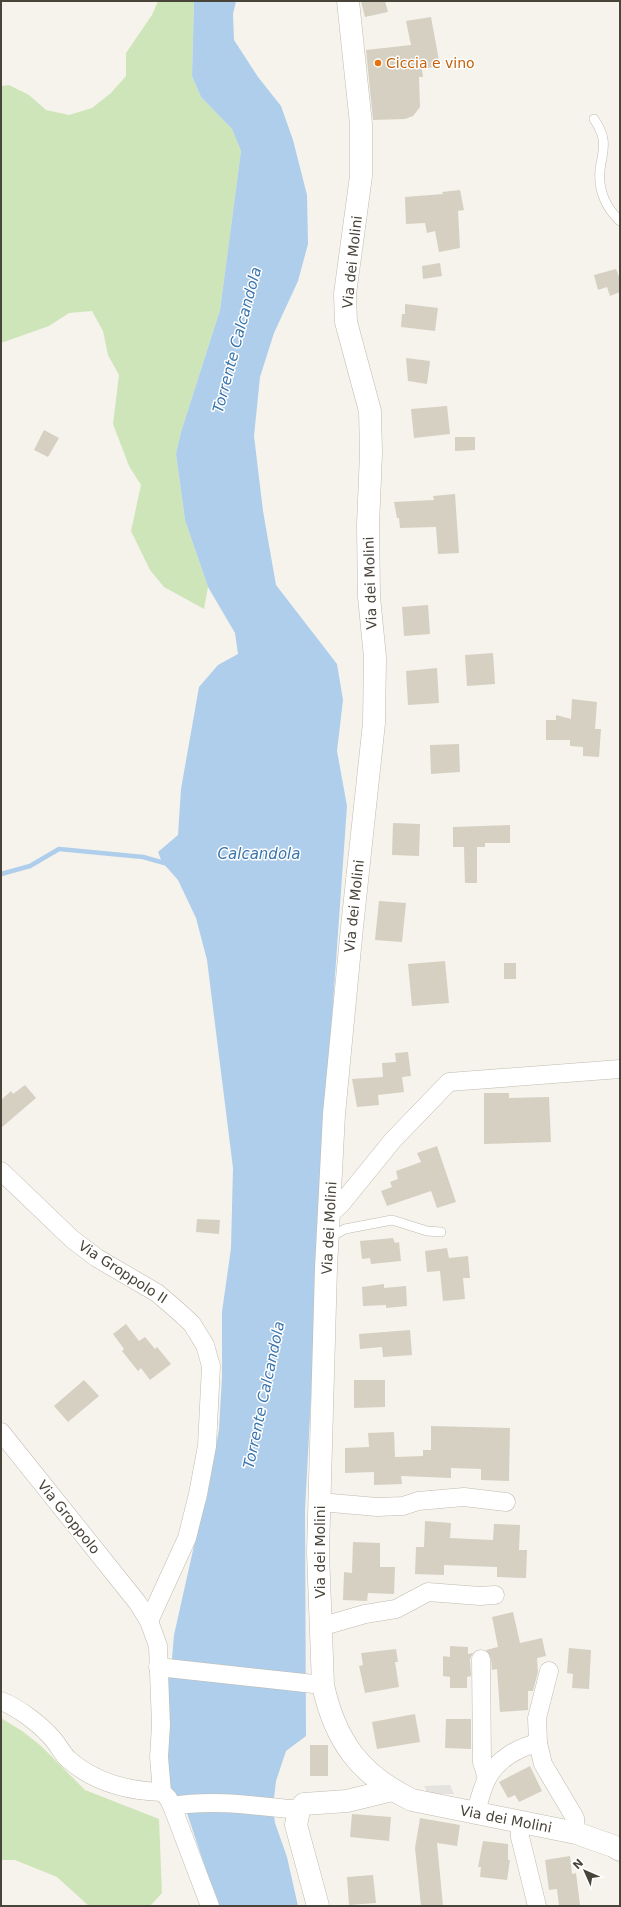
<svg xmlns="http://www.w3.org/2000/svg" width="621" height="1907" font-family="'DejaVu Sans',sans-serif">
  <rect width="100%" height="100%" fill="#f5f3ec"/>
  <g fill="#cee5b9">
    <path d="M 158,1 L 194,1 L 192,76 L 201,97 L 232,129 L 241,151 L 220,310 L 181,432 L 176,454 L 185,520 L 208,587 L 204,609 L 164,587 L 150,570 L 131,531 L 141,485 L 129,466 L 113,424 L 119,375 L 108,355 L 103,331 L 92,311 L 69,313 L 49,326 L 1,343 L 1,86 L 9,85 L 29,95 L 46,110 L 69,115 L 92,108 L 111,93 L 126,76 L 126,53 L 152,15 Z"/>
    <path d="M 1,1718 L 22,1731 L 40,1745 L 85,1790 L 159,1819 L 162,1893 L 150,1906 L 89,1906 L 57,1877 L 15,1860 L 1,1860 Z"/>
  </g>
  <path fill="#e4e3e0" d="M 450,1785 L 454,1794 L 428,1794 L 424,1786 Z"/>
  <path fill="#aeceec" d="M 194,1 L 236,1 L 233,14 L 234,40 L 258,77 L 281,106 L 293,140 L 307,195 L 308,244 L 298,281 L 274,333 L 260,377 L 254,436 L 263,511 L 276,585 L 337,664 L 343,700 L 337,751 L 347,806 L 328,1075 L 305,1510 L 306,1736 L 286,1751 L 276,1781 L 273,1807 L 275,1823 L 287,1857 L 298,1906 L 218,1906 L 184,1804 L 167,1785 L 166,1673 L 171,1670 L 174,1635 L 198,1528 L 207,1497 L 219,1429 L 222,1377 L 222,1312 L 231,1248 L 233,1168 L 207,960 L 196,918 L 178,880 L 162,862 L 158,852 L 178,835 L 181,789 L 199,687 L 218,665 L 238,654 L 235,633 L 208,587 L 185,520 L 176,454 L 181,432 L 220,310 L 241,151 L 232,129 L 201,97 L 192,76 Z"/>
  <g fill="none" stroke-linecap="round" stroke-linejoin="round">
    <path stroke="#aeceec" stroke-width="4.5" d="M 1,874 L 30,866 L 59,849 L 143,857 L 168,864"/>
  </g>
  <g fill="#d6d0c2">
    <path d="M 361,1 L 385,1 L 388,12 L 365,17 Z"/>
    <path d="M 431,17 L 440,66 L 422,69 L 423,77 L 419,77 L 420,107 L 413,116 L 405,119 L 373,120 L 366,50 L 411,45 L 406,21 Z"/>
    <path d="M 460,190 L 464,210 L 458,211 L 460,248 L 439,252 L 435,231 L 427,233 L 425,223 L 406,224 L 405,197 L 443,194 L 442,192 Z"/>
    <path d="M 440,263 L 442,276 L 423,279 L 422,266 Z"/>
    <path d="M 616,269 L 620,279 L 620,292 L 610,296 L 607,287 L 598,290 L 594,275 Z"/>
    <path d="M 405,304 L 438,308 L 435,331 L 401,327 L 402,314 L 405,314 Z"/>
    <path d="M 406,358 L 430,361 L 427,384 L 408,381 Z"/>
    <path d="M 447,406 L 450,434 L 414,438 L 411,409 Z"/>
    <path d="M 44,430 L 59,438 L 48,457 L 34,450 Z"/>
    <path d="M 455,437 L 475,437 L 475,450 L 455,451 Z"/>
    <path d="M 455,494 L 459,553 L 438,554 L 436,527 L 400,528 L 399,518 L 397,518 L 394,502 L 434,500 L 433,496 Z"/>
    <path d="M 428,605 L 430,634 L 404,636 L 402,607 Z"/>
    <path d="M 493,653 L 495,684 L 467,686 L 465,655 Z"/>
    <path d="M 437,668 L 439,703 L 408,705 L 406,671 Z"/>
    <path d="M 572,699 L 597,702 L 595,729 L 601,729 L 599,757 L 583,756 L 583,747 L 570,746 L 570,740 L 546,740 L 546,720 L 556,720 L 556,715 L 571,719 Z"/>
    <path d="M 459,744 L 460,772 L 431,774 L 430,745 Z"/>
    <path d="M 393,823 L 420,824 L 419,856 L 392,855 Z"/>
    <path d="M 510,825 L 510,843 L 485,843 L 485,847 L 477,847 L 477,883 L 465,883 L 464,847 L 453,847 L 453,827 Z"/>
    <path d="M 379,901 L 406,903 L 402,942 L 375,940 Z"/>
    <path d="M 445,961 L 449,1003 L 412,1006 L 408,964 Z"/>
    <rect x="504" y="963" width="12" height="16"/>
    <path d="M 408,1052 L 411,1076 L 402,1077 L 404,1092 L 378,1095 L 379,1105 L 357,1107 L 352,1079 L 383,1077 L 382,1063 L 396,1062 L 395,1053 Z"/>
    <path d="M 25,1085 L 36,1098 L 1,1128 L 1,1100 L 11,1091 L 13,1094 Z"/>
    <path d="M 484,1093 L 509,1093 L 509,1098 L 549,1097 L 551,1142 L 484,1144 Z"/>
    <path d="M 437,1146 L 456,1202 L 437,1208 L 431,1191 L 387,1206 L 381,1191 L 392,1187 L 390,1182 L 398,1179 L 396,1171 L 421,1162 L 417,1153 Z"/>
    <path d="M 197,1219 L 220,1220 L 219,1234 L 196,1232 Z"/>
    <path d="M 393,1238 L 395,1243 L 399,1242 L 401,1261 L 371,1264 L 370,1258 L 362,1259 L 360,1241 Z"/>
    <path d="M 447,1248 L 449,1258 L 468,1256 L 470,1278 L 463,1278 L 465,1299 L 443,1301 L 440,1271 L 427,1272 L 425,1251 Z"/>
    <path d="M 384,1284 L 384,1288 L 406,1286 L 407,1306 L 386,1308 L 386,1305 L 363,1306 L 362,1287 Z"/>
    <path d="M 126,1324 L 139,1341 L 145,1337 L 155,1349 L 157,1347 L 171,1364 L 150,1380 L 141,1368 L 138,1371 L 122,1351 L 124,1349 L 113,1334 Z"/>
    <path d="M 410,1330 L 412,1355 L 383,1357 L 382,1347 L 360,1349 L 359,1334 Z"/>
    <path d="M 84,1380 L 99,1396 L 68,1422 L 54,1406 Z"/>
    <path d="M 354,1380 L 385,1380 L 385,1407 L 354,1408 Z"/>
    <path d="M 431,1426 L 510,1428 L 509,1481 L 481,1480 L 481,1469 L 451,1468 L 451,1478 L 401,1476 L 402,1484 L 374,1485 L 374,1472 L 345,1473 L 345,1448 L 369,1447 L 368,1433 L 394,1432 L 395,1457 L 423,1456 L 423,1450 L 431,1450 Z"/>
    <path d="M 425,1521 L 451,1523 L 450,1538 L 493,1540 L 494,1524 L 520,1525 L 519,1550 L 527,1550 L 526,1578 L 497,1577 L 497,1567 L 444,1565 L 444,1575 L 415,1574 L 416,1547 L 424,1547 Z"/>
    <path d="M 353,1542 L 380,1543 L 380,1567 L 395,1567 L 394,1594 L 368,1593 L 367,1601 L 343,1600 L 344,1572 L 352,1573 Z"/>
    <path d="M 513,1612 L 520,1643 L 542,1638 L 546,1656 L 537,1658 L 538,1672 L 533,1691 L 528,1691 L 528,1710 L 500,1712 L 497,1669 L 492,1670 L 491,1659 L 486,1650 L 498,1647 L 492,1617 Z"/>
    <path d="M 450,1646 L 468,1647 L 468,1654 L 473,1653 L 470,1659 L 471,1676 L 467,1677 L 467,1688 L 450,1688 L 450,1677 L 443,1676 L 443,1656 L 450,1657 Z"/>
    <path d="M 569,1648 L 591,1650 L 589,1689 L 572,1688 L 573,1674 L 567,1673 Z"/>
    <path d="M 396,1649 L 398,1662 L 395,1662 L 399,1687 L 365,1693 L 359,1666 L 363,1665 L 361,1653 Z"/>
    <path d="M 415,1714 L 420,1742 L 377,1749 L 372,1722 Z"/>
    <path d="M 446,1719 L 471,1719 L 471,1749 L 445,1748 Z"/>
    <rect x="310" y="1745" width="18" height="31"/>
    <path d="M 530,1766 L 542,1791 L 519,1802 L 515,1795 L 508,1798 L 499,1782 Z"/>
    <path d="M 352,1814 L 391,1817 L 389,1841 L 350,1837 Z"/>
    <path d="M 420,1818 L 460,1825 L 457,1846 L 437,1843 L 443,1906 L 421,1906 L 415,1848 Z"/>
    <path d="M 483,1841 L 508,1844 L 508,1860 L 510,1860 L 507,1880 L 480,1877 L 481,1867 L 478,1867 Z"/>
    <path d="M 570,1856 L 572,1874 L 576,1873 L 580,1905 L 559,1906 L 557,1889 L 549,1890 L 545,1860 Z"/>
    <path d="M 373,1875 L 376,1903 L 349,1905 L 347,1877 Z"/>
  </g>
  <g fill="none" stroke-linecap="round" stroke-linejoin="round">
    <defs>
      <g id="service">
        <path d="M 594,119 C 598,125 602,132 603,139 C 605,150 601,160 600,170 C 598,190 606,208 620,221"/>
        <path d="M 328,1238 L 345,1229 L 392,1220 L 427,1231 L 441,1232"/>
      </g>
      <g id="minor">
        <path d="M 1,1171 L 72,1239 L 97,1258 L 157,1293 L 177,1310 L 192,1324 L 205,1345 L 211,1366 L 207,1446 L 198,1494 L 187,1538 L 149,1621"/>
        <path d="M 330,1214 L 341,1204 L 393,1140 L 449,1082 L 620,1069"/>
        <path d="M 1,1432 L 137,1602 L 149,1621 L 158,1646 L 161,1725 L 159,1757 L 162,1792 L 168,1798 L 172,1806 L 210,1906"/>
        <path d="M 320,1502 L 377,1507 L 403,1506 L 418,1501 L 464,1497 L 506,1502"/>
        <path d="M 320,1627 L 365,1614 L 396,1609 L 428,1592 L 480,1596 L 495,1595"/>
        <path d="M 481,1659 L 482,1762 L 487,1778"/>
        <path d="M 158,1667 L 323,1685"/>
        <path d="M 549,1671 L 537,1718 L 538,1743 L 543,1764 L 575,1818 L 576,1833"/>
        <path d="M 1,1701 C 19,1708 41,1725 53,1739 C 58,1745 62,1753 68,1759 C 94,1782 128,1791 162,1792"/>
        <path d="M 172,1806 C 214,1799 257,1806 299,1810"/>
        <path d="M 476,1812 C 479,1801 482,1787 488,1777 C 498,1759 519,1747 538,1743"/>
        <path d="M 519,1822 L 520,1837 L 537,1906"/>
      </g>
      <g id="tertiary">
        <path d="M 348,1 L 361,124 L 361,176 L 345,294 L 346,322 L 370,411 L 371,453 L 368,525 L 369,597 L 375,657 L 374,723 L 352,927 L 334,1114 L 326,1268 L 318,1552 L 323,1685 C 335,1741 360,1775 412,1800 L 576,1833 L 613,1846 L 620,1850"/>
        <path d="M 318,1906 L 296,1825 L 299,1810 L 304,1804 L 347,1801 L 392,1790"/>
      </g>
    </defs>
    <use href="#service" stroke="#c0bbaf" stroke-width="10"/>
    <use href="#minor" stroke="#c0bbaf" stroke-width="19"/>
    <use href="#tertiary" stroke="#c0bbaf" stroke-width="23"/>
    <use href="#service" stroke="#fff" stroke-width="9"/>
    <use href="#minor" stroke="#fff" stroke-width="18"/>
    <use href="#tertiary" stroke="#fff" stroke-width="22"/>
  </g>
  <circle fill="#e8710a" stroke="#fff" stroke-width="1.5" cx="378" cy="63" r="4"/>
  <g text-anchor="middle" stroke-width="3" stroke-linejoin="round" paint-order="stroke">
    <g font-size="14" fill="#c56008" stroke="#fff" text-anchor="start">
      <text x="386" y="68">Ciccia e vino</text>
    </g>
    <g font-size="14" fill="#49443a" stroke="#fff">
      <text transform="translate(352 262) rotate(-84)" y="5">Via dei Molini</text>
      <text transform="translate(370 583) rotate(-92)" y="5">Via dei Molini</text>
      <text transform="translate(354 906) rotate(-84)" y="5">Via dei Molini</text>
      <text transform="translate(329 1228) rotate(-87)" y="5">Via dei Molini</text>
      <text transform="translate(123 1272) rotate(33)" y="5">Via Groppolo II</text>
      <text transform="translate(69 1517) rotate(51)" y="5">Via Groppolo</text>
      <text transform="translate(320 1552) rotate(-90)" y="5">Via dei Molini</text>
      <text transform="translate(506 1819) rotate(11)" y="5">Via dei Molini</text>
    </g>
    <g font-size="15" font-style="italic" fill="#3a75ae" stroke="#fff">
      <text transform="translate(237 340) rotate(-75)" y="5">Torrente Calcandola</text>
      <text x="259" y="859">Calcandola</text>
      <text transform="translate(264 1395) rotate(-78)" y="5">Torrente Calcandola</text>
    </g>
  </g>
  <rect width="621" height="1907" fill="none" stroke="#49443a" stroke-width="4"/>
  <g transform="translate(585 1871) rotate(315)" stroke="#ffffff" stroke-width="3" paint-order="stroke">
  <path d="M0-3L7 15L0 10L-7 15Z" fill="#49443a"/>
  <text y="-6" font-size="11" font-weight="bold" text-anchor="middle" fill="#49443a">N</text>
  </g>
</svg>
